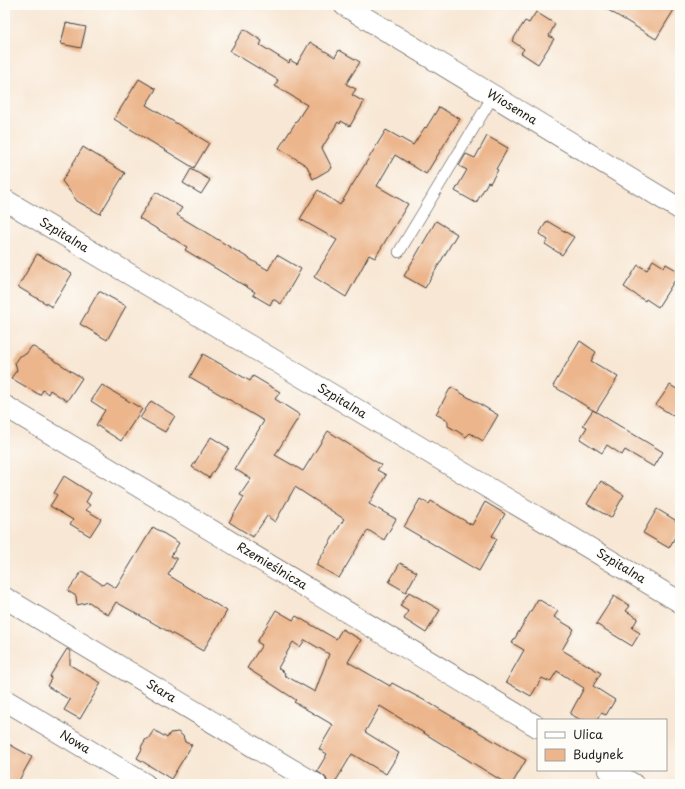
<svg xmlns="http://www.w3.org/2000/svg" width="685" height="789" font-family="'Playpen Sans',sans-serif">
  <rect width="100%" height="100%" fill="#fdfcf7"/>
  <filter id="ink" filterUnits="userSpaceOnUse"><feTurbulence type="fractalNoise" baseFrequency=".025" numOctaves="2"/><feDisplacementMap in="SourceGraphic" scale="8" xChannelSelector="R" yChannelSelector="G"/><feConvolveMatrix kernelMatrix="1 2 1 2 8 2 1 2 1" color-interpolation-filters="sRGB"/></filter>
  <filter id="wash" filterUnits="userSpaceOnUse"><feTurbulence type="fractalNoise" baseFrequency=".012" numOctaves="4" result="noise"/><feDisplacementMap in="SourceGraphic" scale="16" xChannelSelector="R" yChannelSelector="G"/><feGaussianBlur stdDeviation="0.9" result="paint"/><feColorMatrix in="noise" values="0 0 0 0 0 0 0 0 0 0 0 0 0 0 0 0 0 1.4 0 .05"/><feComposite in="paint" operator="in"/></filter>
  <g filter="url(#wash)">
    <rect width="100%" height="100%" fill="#f8e7d4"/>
    <g id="blocks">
      <g fill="#ecb58b" fill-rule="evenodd">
        <path d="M 600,5 L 677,5 L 656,39 Z"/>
        <path d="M 536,12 L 555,24 L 549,36 L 554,39 L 538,64 L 521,53 L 524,49 L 512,41 L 525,21 L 529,23 Z"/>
        <path d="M 66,23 L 86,27 L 81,48 L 61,44 Z"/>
        <path d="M 244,29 L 262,41 L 260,45 L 289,63 L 290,60 L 297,64 L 310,42 L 335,57 L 339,50 L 360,62 L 346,84 L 356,89 L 352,95 L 364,102 L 350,126 L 341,121 L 340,124 L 338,122 L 322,148 L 332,168 L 313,179 L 307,166 L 279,148 L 307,105 L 275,86 L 278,80 L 230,51 Z"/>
        <path d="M 139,79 L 156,89 L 146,105 L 209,143 L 194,168 L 114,119 Z"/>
        <path d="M 439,107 L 460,119 L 426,174 L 395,155 L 377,186 L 408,204 L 375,258 L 369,255 L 346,297 L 314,277 L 337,240 L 300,219 L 318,190 L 340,205 L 386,130 L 413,145 L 425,127 L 426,128 Z"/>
        <path d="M 487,136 L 508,148 L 496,169 L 498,170 L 490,183 L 488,182 L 476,203 L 455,191 L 467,170 L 459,166 L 466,154 L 475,158 Z"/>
        <path d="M 83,147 L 125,173 L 100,214 L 77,201 L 62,181 Z"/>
        <path d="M 191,169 L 210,180 L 201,194 L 183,183 Z"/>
        <path d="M 156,192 L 182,208 L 177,215 L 268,270 L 277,255 L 301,269 L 281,304 L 273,299 L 270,305 L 253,295 L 255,292 L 185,250 L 187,247 L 139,218 Z"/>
        <path d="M 436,221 L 457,234 L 425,288 L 404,276 Z"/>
        <path d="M 547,221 L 574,237 L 562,255 L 545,244 L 548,240 L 539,234 Z"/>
        <path d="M 37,254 L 72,274 L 52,307 L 18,287 Z"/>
        <path d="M 653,260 L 664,267 L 666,264 L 680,272 L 658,307 L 646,299 L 645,301 L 624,287 L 638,265 L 647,270 Z"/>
        <path d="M 99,291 L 126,306 L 107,340 L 80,324 Z"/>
        <path d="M 580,341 L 596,352 L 591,361 L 618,377 L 596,412 L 553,386 Z"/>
        <path d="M 32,346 L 82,378 L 67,401 L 50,390 L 48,394 L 43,390 L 40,395 L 11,378 L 17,370 L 15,362 L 19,356 L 26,354 Z"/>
        <path d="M 203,354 L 250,381 L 253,376 L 280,392 L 275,399 L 300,415 L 275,455 L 303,471 L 328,431 L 381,465 L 377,470 L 386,475 L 369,504 L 396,519 L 384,540 L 368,530 L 339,578 L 316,565 L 344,519 L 295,487 L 275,522 L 267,516 L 253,537 L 229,522 L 244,497 L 240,495 L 251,479 L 235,469 L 264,421 L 242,408 L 242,407 L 190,377 Z"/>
        <path d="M 102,385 L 142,409 L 121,441 L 96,425 L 105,410 L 91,401 Z"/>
        <path d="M 670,385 L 680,391 L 680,420 L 656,405 Z"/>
        <path d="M 451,387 L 498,415 L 483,441 L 470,433 L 466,437 L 457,431 L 448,426 L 448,421 L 436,414 Z"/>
        <path d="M 151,401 L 175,416 L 165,432 L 140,418 Z"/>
        <path d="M 593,410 L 663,452 L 654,467 L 625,450 L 622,455 L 607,445 L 602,453 L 580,439 L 587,427 L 583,425 Z"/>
        <path d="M 211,437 L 229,448 L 209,478 L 192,467 Z"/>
        <path d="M 64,476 L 91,493 L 86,502 L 90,505 L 86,510 L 101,519 L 90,536 L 70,524 L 73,520 L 50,506 L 57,495 L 54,493 Z"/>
        <path d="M 601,481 L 624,495 L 611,518 L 587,504 Z"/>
        <path d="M 420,499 L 429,504 L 431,501 L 472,525 L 485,502 L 505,514 L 492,536 L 497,539 L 479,571 L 404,527 Z"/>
        <path d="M 657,509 L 680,523 L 680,528 L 669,548 L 643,533 Z"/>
        <path d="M 153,527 L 179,543 L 171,556 L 177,559 L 168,575 L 227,611 L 203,651 L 116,602 L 108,615 L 89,602 L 77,605 L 76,596 L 68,591 L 82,571 L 103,585 L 106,582 L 116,588 Z"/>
        <path d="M 400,563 L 417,572 L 406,592 L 389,582 Z"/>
        <path d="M 409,592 L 440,610 L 426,633 L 404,619 L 408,611 L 400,606 Z"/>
        <path d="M 614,596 L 630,606 L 626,611 L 638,618 L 632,628 L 640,633 L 632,646 L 596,624 Z"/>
        <path d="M 538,599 L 558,611 L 554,617 L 574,629 L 562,650 L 601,673 L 593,686 L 615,700 L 606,715 L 601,713 L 597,720 L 581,720 L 570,714 L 584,688 L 557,671 L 550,682 L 542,678 L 531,696 L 506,682 L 524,650 L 512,643 Z"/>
        <path d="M 276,610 L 293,620 L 296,616 L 336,639 L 342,629 L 361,640 L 348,662 L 390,686 L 392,683 L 431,704 L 526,760 L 512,784 L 507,784 L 380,706 L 365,732 L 399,753 L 386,774 L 352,754 L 334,784 L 328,784 L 326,778 L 317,771 L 327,754 L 319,749 L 333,725 L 294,702 L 296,700 L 247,668 L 262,645 L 257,642 ZM 305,640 L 329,654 L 315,692 L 284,675 L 285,673 L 278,668 L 293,642 L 300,647 Z"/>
        <path d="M 67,649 L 70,651 L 70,665 L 101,683 L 80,719 L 64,710 L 70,700 L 47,686 L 51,679 L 50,676 Z"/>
        <path d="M 154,730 L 167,738 L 170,733 L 178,732 L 183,736 L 185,742 L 192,745 L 171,779 L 137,758 L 142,749 L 141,747 L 146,739 L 148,739 Z"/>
        <path d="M 5,742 L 32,757 L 17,784 L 5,784 Z"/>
      </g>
    </g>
  </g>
  <g filter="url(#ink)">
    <use href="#blocks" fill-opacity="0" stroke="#3d3a38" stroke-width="1"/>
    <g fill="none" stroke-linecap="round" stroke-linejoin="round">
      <defs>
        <path id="service" d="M 399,252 L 493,96"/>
        <g id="minor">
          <path d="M 344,5 L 680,209"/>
          <path d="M 5,200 L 680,602"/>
          <path d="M 5,406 L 538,727"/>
          <path d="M 5,598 L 316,784"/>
          <path d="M 5,700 L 145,784"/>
          <path d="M 609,770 L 633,784"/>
        </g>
      </defs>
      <use href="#service" stroke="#3d3a38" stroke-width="12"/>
      <use href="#minor" stroke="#3d3a38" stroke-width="22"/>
      <use href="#service" stroke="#fff" stroke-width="11"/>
      <use href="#minor" stroke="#fff" stroke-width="21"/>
    </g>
  </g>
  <g text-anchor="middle" stroke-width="3" stroke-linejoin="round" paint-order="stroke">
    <g font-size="12" fill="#1c1c1c" stroke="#fdfcf7">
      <text transform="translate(512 107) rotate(31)" y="4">Wiosenna</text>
      <text transform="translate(64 235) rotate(31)" y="4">Szpitalna</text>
      <text transform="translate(342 401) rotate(31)" y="4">Szpitalna</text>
      <text transform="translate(272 566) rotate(31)" y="4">Rzemieślnicza</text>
      <text transform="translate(621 566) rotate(31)" y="4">Szpitalna</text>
      <text transform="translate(161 691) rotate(31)" y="4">Stara</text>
      <text transform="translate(75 742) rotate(31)" y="4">Nowa</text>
    </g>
  </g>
  <rect width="685" height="789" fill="none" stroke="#fdfcf7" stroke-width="20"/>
  <rect x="537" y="719" width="130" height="52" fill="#fdfcf7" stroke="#a3a29f"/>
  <rect x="545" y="732" width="20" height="6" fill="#ffffff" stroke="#a3a29f"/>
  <text x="573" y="739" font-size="12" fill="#1c1c1c">Ulica</text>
  <rect x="545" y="749" width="20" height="12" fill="#ecb58b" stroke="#a3a29f"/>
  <text x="573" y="759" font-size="12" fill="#1c1c1c">Budynek</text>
</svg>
